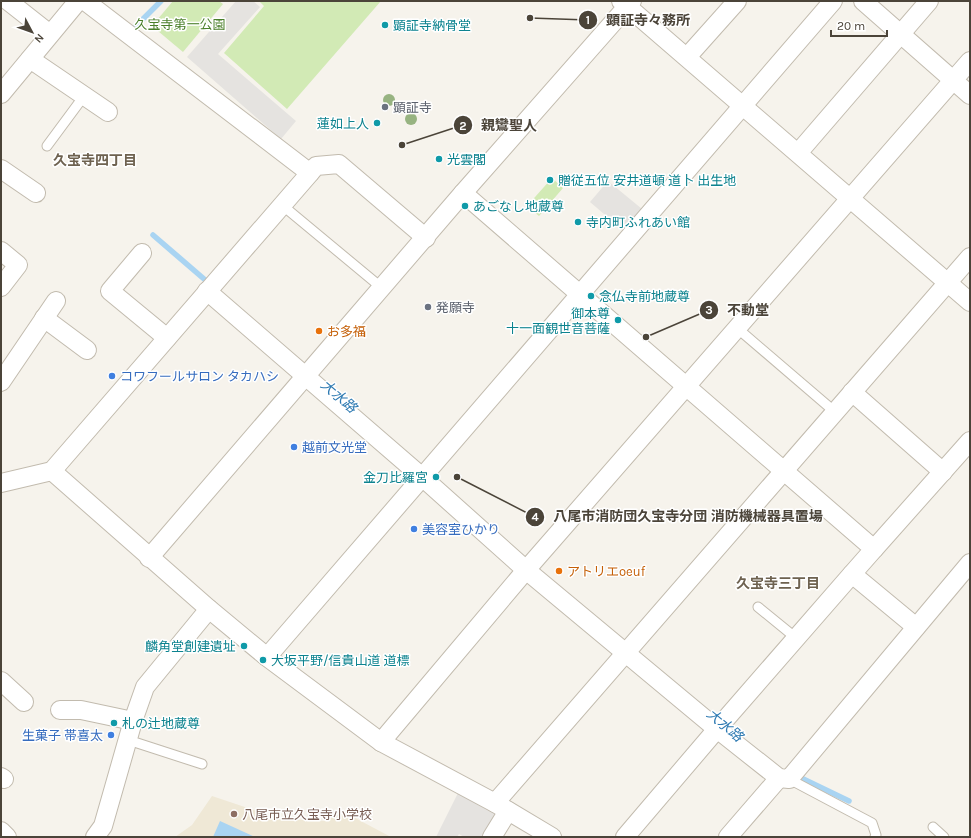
<svg xmlns="http://www.w3.org/2000/svg" width="971" height="838" font-family="Karla,'Noto Sans JP',sans-serif">
  <rect width="100%" height="100%" fill="#f6f3ec"/>
  <path fill="#efe8d6" d="M 212,796 L 281,819 L 326,821 L 340,810 L 391,837 L 175,837 L 192,825 Z"/>
  <g fill="#d2eab5">
    <path d="M 173,1 L 219,1 L 223,4 L 183,52 L 152,26 Z"/>
    <path d="M 259,1 L 381,1 L 287,109 L 224,53 L 264,6 Z"/>
    <path d="M 552,178 L 563,188 L 539,216 L 527,206 Z"/>
  </g>
  <g fill="#e5e3e0">
    <path d="M 236,1 L 253,1 L 260,7 L 218,54 L 296,121 L 281,139 L 187,57 Z"/>
    <path d="M 608,181 L 642,209 L 624,231 L 590,202 Z"/>
    <path d="M 459,791 L 497,810 L 483,837 L 464,837 L 459,834 L 457,837 L 436,837 Z"/>
  </g>
  <path fill="#a9d4f2" d="M 220,821 L 255,837 L 213,837 Z"/>
  <g fill="none" stroke-linecap="round" stroke-linejoin="round">
    <g stroke="#a9d4f2" stroke-width="5.5">
      <path d="M 136,26 L 161,1"/>
      <path d="M 153,235 L 211,285"/>
      <path d="M 795,775 L 849,801"/>
    </g>
    <defs>
      <g id="service">
        <path d="M 47,146 L 84,96"/>
        <path d="M 282,205 L 382,288"/>
        <path d="M 737,328 L 835,412"/>
        <path d="M 758,607 L 796,638"/>
        <path d="M 128,740 L 202,764"/>
        <path d="M 789,779 L 872,823 L 876,835 L 875,837"/>
        <path d="M 933,827 L 944,837"/>
      </g>
      <g id="minor">
        <path d="M 8,1 L 50,34"/>
        <path d="M 621,1 L 970,302"/>
        <path d="M 863,1 L 970,95"/>
        <path d="M 687,57 L 737,1"/>
        <path d="M 30,59 L 108,112"/>
        <path d="M 1,94 L 78,1"/>
        <path d="M 798,153 L 929,1"/>
        <path d="M 1,169 L 36,193"/>
        <path d="M 310,173 L 316,166 L 339,164 L 426,238"/>
        <path d="M 463,193 L 874,549 L 852,574 L 916,627"/>
        <path d="M 1,251 L 18,265 L 1,287"/>
        <path d="M 142,253 L 110,291 L 167,338"/>
        <path d="M 207,291 L 421,476 L 526,570 L 717,729 L 779,778 L 789,779 L 970,563"/>
        <path d="M 44,318 L 87,350"/>
        <path d="M 1,382 L 56,301"/>
        <path d="M 852,392 L 943,472"/>
        <path d="M 52,471 L 209,609 L 267,657 L 381,742 L 495,803 L 552,837"/>
        <path d="M 1,483 L 52,471 L 310,173 L 85,1"/>
        <path d="M 874,549 L 970,441"/>
        <path d="M 149,558 L 463,193 L 632,1"/>
        <path d="M 267,657 L 833,1"/>
        <path d="M 1,681 L 24,702"/>
        <path d="M 60,710 L 81,710 L 133,721"/>
        <path d="M 381,742 L 526,570 L 970,61"/>
        <path d="M 1,777 L 4,779"/>
        <path d="M 495,803 L 970,257"/>
        <path d="M 1,831 L 7,837"/>
        <path d="M 95,837 L 103,826 L 133,721 L 145,687 L 209,609"/>
        <path d="M 492,837 L 508,811"/>
        <path d="M 625,837 L 717,729 L 852,574"/>
        <path d="M 728,837 L 779,778"/>
      </g>
    </defs>
    <use href="#service" stroke="#c2bbae" stroke-width="11"/>
    <use href="#minor" stroke="#c2bbae" stroke-width="20"/>
    <use href="#service" stroke="#fff" stroke-width="9"/>
    <use href="#minor" stroke="#fff" stroke-width="18"/>
  </g>
  <g fill="#97b381">
    <circle cx="389" cy="100" r="6"/>
    <circle cx="411" cy="119" r="6"/>
  </g>
  <g fill="#0f9aa8" stroke="#fff" stroke-width="1.5">
    <circle cx="385" cy="25" r="4"/>
    <circle cx="377" cy="123" r="4"/>
    <circle cx="439" cy="159" r="4"/>
    <circle cx="550" cy="180" r="4"/>
    <circle cx="465" cy="206" r="4"/>
    <circle cx="578" cy="222" r="4"/>
    <circle cx="591" cy="296" r="4"/>
    <circle cx="618" cy="320" r="4"/>
    <circle cx="436" cy="477" r="4"/>
    <circle cx="244" cy="646" r="4"/>
    <circle cx="263" cy="660" r="4"/>
    <circle cx="114" cy="723" r="4"/>
  </g>
  <g fill="#6b7280" stroke="#fff" stroke-width="1.5">
    <circle cx="385" cy="107" r="4"/>
    <circle cx="428" cy="307" r="4"/>
  </g>
  <g fill="#e8710a" stroke="#fff" stroke-width="1.5">
    <circle cx="319" cy="331" r="4"/>
    <circle cx="559" cy="571" r="4"/>
  </g>
  <g fill="#3f7fe0" stroke="#fff" stroke-width="1.5">
    <circle cx="112" cy="376" r="4"/>
    <circle cx="294" cy="447" r="4"/>
    <circle cx="414" cy="529" r="4"/>
    <circle cx="111" cy="735" r="4"/>
  </g>
  <circle fill="#8d6e63" stroke="#fff" stroke-width="1.5" cx="234" cy="814" r="4"/>
  <g text-anchor="middle" stroke-width="3" stroke-linejoin="round" paint-order="stroke">
    <g font-size="13" fill="#4a7f2a" stroke="#fff">
      <text x="180" y="29">久宝寺第一公園</text>
    </g>
    <g font-size="13" fill="#0d838f" stroke="#fff" text-anchor="start">
      <text x="393" y="30">顕証寺納骨堂</text>
      <text x="369" y="128" text-anchor="end">蓮如上人</text>
      <text x="447" y="164">光雲閣</text>
      <text x="558" y="185">贈従五位 安井道頓 道卜 出生地</text>
      <text x="473" y="211">あごなし地蔵尊</text>
      <text x="586" y="227">寺内町ふれあい館</text>
      <text x="599" y="301">念仏寺前地蔵尊</text>
      <text x="610" y="318" text-anchor="end">御本尊<tspan x="610" dy="15">十一面観世音菩薩</tspan></text>
      <text x="428" y="482" text-anchor="end">金刀比羅宮</text>
      <text x="236" y="651" text-anchor="end">麟角堂創建遺址</text>
      <text x="271" y="665">大坂平野/信貴山道 道標</text>
      <text x="122" y="728">札の辻地蔵尊</text>
    </g>
    <g font-size="13" fill="#5b616d" stroke="#fff" text-anchor="start">
      <text x="393" y="112">顕証寺</text>
      <text x="436" y="312">発願寺</text>
    </g>
    <g font-size="13" fill="#c56008" stroke="#fff" text-anchor="start">
      <text x="327" y="336">お多福</text>
      <text x="567" y="576">アトリエoeuf</text>
    </g>
    <g font-size="13" fill="#366cbe" stroke="#fff" text-anchor="start">
      <text x="120" y="381">コワフールサロン タカハシ</text>
      <text x="302" y="452">越前文光堂</text>
      <text x="422" y="534">美容室ひかり</text>
      <text x="103" y="740" text-anchor="end">生菓子 帯喜太</text>
    </g>
    <g font-size="13" fill="#785e54" stroke="#fff" text-anchor="start">
      <text x="242" y="819">八尾市立久宝寺小学校</text>
    </g>
    <g font-size="14" font-weight="bold" fill="#6e6250" stroke="#fff">
      <text x="95" y="165">久宝寺四丁目</text>
      <text x="778" y="588">久宝寺三丁目</text>
    </g>
    <g font-size="14" font-style="italic" fill="#2e7ab2" stroke="#fff">
      <text transform="translate(339 396) rotate(41)" y="5">大水路</text>
      <text transform="translate(725 725) rotate(40)" y="5">大水路</text>
    </g>
  </g>
  <path fill="none" stroke="#4b4439" stroke-width="1.5" d="M530 18L588 20M402 145L463 125M646 337L709 310M457 477L535 517"/>
  <g fill="#4b4439" stroke="#fff" stroke-width="1.5">
    <circle cx="530" cy="18" r="4"/>
    <circle cx="402" cy="145" r="4"/>
    <circle cx="646" cy="337" r="4"/>
    <circle cx="457" cy="477" r="4"/>
    <circle cx="588" cy="20" r="10"/>
    <circle cx="463" cy="125" r="10"/>
    <circle cx="709" cy="310" r="10"/>
    <circle cx="535" cy="517" r="10"/>
  </g>
  <g font-size="12" text-anchor="middle" font-weight="bold" fill="#fff">
    <text x="588" y="24">1</text>
    <text x="463" y="130">2</text>
    <text x="709" y="314">3</text>
    <text x="535" y="521">4</text>
  </g>
  <g font-size="14" text-anchor="middle" font-weight="bold" fill="#4b4439" stroke="#fff" stroke-width="3" stroke-linejoin="round" paint-order="stroke">
    <text x="648" y="25">顕証寺々務所</text>
    <text x="509" y="130">親鸞聖人</text>
    <text x="748" y="315">不動堂</text>
    <text x="688" y="521">八尾市消防団久宝寺分団 消防機械器具置場</text>
  </g>
  <rect width="971" height="838" fill="none" stroke="#4b4439" stroke-width="4"/>
  <g transform="translate(32 32) rotate(131)" stroke="#ffffff" stroke-width="3" paint-order="stroke">
  <path d="M0-3L7 15L0 10L-7 15Z" fill="#4b4439"/>
  <text y="-6" font-size="11" font-weight="bold" text-anchor="middle" fill="#4b4439">N</text>
  </g>
  <path d="M831 30v6h56v-6" fill="none" stroke="#4b4439" stroke-width="2"/>
  <text x="837" y="30" font-size="12" fill="#4b4439" stroke="#ffffff" stroke-width="3" paint-order="stroke">20 m</text>
</svg>
